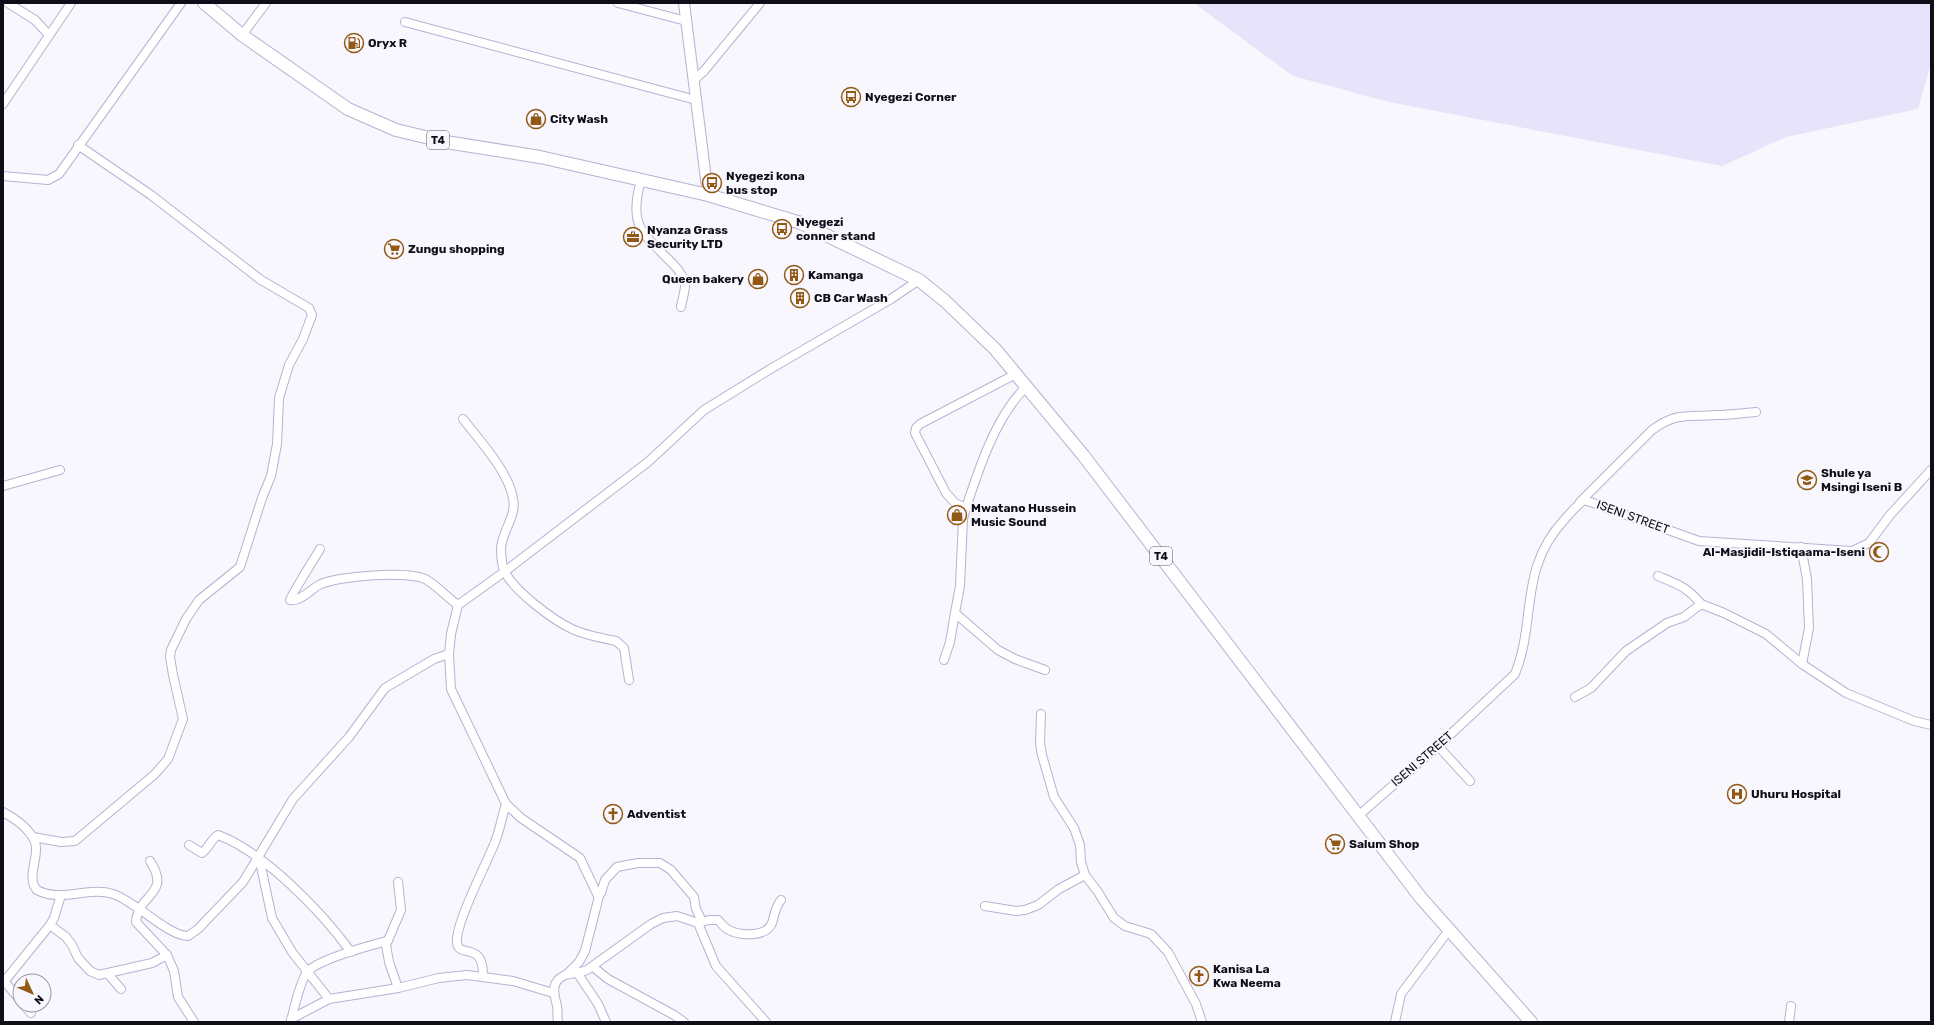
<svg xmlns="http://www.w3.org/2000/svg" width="1934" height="1025" font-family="Rubik,sans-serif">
  <rect width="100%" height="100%" fill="#f8f7fe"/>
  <path fill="#e6e3fa" d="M 1194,3 L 1931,3 L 1931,63 L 1918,109 L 1786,137 L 1722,166 L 1389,102 L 1293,76 Z"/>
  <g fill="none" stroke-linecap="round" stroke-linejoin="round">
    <defs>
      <g id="minor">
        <path d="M 8,3 L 35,20 L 49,35"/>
        <path d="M 618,3 L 686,21"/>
        <path d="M 405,22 L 696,100"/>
        <path d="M 242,35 L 266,3"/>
        <path d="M 694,80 L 704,71 L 760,3"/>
        <path d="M 3,104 L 71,3"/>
        <path d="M 3,176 L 48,180 L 59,174 L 181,3"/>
        <path d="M 641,180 C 628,227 642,232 673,264 C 679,270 684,277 685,285 C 685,292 682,300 681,307"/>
        <path d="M 1026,387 C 996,416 979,468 966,508 L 963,519 L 960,586 L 955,613 L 998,650 L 1015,659 L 1045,670"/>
        <path d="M 463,419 C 480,441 508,471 513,498 C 517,516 502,531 501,548 C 501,554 502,567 505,572 C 514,591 553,620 572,629 C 585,635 601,638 616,641 L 624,648 L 629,680"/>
        <path d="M 3,486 L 60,470"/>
        <path d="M 1580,502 L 1652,430 C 1677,412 1687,417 1716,415 C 1729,415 1743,413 1756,412"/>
        <path d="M 966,508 L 955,503 L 946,493 L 915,433 L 916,428 L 920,424 L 1016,374"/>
        <path d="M 1801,547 L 1807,579 L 1809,628 L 1802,664"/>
        <path d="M 320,549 C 316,556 290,597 290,600 C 300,602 310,590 319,585 C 335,576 411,570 427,580 C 438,587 447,597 458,605"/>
        <path d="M 1658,576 C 1679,585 1687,587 1701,604"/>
        <path d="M 944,660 L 950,642 L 955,613"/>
        <path d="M 1575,697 L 1591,688 L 1626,651 L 1667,623 L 1684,617 L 1701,604 L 1724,613 L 1766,634 L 1802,664 L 1846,693 L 1914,721 L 1931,725"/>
        <path d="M 1041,714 L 1040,743 L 1042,755 L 1054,797 L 1074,828 L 1080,845 L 1081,862 L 1085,875 L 1098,892 L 1114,918 L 1125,926 L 1151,934 L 1168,952 L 1196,1004 L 1202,1022"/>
        <path d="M 1438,746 L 1470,781"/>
        <path d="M 3,812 C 14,818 25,825 32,836 C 44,852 24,876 37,890 C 61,903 88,886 113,894 C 135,901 168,936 188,936 L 198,929 L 243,882 L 293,799 L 349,737 L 385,688 L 434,659 L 449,654"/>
        <path d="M 1358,816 L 1438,746 L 1515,674 C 1537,619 1518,569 1565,519 C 1571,512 1577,505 1584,500 L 1593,503 L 1699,541 L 1852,551 L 1869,543 L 1890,515 L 1931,470"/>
        <path d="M 33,837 L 61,842 L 75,841 L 155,774 L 168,759 L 183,719 L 173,675 L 170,657 L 171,650 L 186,619 L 199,600 L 240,567 L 262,498 L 271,476 L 277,444 L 279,398 L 289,365 L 303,339 L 312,315 L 309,308 L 261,280 L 151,195 L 78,145"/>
        <path d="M 189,845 L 202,853 C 209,848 211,839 218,835 C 264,852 322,912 351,952"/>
        <path d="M 259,857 L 272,918 L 292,952 L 329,999"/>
        <path d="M 150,861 C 172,895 138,893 136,922 L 167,955 L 174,971 L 178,997 L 194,1022"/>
        <path d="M 398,882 L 401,910 L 386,945 L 389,962 L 398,988"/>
        <path d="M 781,900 C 775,907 775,914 772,923 C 766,938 739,936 727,929 C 724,927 721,923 718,920 L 709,920 L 698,923 L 700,917 L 696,909 L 694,897 L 671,870 L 660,863 L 638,863 L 617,867 L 605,880 L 601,893 L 598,896 L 580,858 L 521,818 L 506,804 L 451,689 L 449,654 L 451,634 L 458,605 L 504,572 L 648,462 L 704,410 L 772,368 L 891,299 L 919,280"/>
        <path d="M 985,906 L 1016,911 L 1025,910 L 1038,905 L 1059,889 L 1085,875"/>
        <path d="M 50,925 L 66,937 L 72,945 L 78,958 L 90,971 L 99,975 L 152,963 L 167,955"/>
        <path d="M 593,967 L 608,979 L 674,1015 L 684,1022"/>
        <path d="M 108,974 L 121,989"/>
        <path d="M 567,974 L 579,962 L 585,951 L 599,896"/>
        <path d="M 578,974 L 598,1004 L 606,1022"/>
        <path d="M 483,977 C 484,940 459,959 457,943 C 455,923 487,863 495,842 C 500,830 502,816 506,804"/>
        <path d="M 5,982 L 20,1000"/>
        <path d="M 3,983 L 50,925 L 54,918 L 61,895"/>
        <path d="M 24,1005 L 31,1013"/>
        <path d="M 291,1019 L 329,999 L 398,988 L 439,978 L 467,975 L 513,981 L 553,993"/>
        <path d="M 291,1021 C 294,1009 300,980 308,971 C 322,958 368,946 387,941"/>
        <path d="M 558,1022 C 557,1017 558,1011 557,1006 C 554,993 550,982 565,975 C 572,973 580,973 587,970 L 651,924 L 663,918 L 677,916 L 698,923 L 716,966 L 766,1022"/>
        <path d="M 1395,1022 L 1401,994 L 1449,930"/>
        <path d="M 1789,1022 L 1791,1006"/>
      </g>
      <path id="major" d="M 684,3 L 708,195"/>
      <path id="highway" d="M 204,3 L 242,35 L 348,109 L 396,130 L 446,142 L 540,157 L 708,195 L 801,223 L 919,280 L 945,301 L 995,349 L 1083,455 L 1421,898 L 1531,1022"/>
    </defs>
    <use href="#minor" stroke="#b7b1d3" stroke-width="10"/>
    <use href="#major" stroke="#b7b1d3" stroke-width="12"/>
    <use href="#highway" stroke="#b7b1d3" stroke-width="14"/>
    <use href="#minor" stroke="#fff" stroke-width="8"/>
    <use href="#major" stroke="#fff" stroke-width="10"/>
    <use href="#highway" stroke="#fff" stroke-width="12"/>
  </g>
  <defs>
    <symbol id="fuel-ring" viewBox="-11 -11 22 22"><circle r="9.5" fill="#f8f7fe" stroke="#925914" stroke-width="1.5"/><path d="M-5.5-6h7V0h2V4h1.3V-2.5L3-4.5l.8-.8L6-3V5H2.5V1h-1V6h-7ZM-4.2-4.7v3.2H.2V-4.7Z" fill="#925914"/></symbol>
    <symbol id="bus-ring" viewBox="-11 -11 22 22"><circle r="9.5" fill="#f8f7fe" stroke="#925914" stroke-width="1.5"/><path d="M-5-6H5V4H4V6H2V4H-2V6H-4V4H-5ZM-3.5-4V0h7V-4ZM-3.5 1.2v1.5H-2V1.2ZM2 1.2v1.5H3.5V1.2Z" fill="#925914"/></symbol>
    <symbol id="shop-ring" viewBox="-11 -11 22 22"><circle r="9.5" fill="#f8f7fe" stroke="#925914" stroke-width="1.5"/><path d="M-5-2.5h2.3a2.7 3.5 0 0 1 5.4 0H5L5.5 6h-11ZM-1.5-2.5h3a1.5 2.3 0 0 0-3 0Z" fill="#925914"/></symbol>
    <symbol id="office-ring" viewBox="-11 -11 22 22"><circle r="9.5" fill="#f8f7fe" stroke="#925914" stroke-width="1.5"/><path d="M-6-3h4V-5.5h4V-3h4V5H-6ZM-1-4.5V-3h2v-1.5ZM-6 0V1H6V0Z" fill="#925914"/></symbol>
    <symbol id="supermarket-ring" viewBox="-11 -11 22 22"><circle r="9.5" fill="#f8f7fe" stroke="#925914" stroke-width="1.5"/><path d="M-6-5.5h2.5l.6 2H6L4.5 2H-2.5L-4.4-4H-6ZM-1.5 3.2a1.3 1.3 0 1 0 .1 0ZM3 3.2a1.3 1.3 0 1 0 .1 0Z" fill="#925914"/></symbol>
    <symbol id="building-ring" viewBox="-11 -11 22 22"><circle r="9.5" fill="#f8f7fe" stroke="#925914" stroke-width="1.5"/><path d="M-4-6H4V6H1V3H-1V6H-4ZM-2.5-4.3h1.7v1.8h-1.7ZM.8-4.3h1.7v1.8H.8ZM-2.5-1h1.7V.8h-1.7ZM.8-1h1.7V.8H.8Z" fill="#925914"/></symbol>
    <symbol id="school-ring" viewBox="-11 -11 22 22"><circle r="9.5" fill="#f8f7fe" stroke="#925914" stroke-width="1.5"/><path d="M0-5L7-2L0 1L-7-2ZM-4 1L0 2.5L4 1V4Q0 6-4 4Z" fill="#925914"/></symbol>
    <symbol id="mosque-ring" viewBox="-11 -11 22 22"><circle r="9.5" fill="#f8f7fe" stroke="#925914" stroke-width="1.5"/><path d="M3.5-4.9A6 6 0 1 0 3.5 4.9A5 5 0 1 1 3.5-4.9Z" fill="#925914"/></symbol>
    <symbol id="hospital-ring" viewBox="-11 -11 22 22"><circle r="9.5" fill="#f8f7fe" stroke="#925914" stroke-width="1.5"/><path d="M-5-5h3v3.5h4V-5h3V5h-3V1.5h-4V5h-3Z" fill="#925914"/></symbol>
    <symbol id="church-ring" viewBox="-11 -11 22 22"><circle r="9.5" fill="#f8f7fe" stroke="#925914" stroke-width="1.5"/><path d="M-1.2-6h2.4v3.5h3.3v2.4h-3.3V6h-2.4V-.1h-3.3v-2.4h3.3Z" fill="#925914"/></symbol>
  </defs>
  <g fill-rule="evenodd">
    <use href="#fuel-ring" x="343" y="32" width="22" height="22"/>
    <use href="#bus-ring" x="840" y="86" width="22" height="22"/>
    <use href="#shop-ring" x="525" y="108" width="22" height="22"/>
    <use href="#bus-ring" x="701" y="172" width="22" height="22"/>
    <use href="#bus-ring" x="771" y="218" width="22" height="22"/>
    <use href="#office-ring" x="622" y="226" width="22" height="22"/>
    <use href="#supermarket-ring" x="383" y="238" width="22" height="22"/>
    <use href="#building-ring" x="783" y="264" width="22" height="22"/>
    <use href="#shop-ring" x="747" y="268" width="22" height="22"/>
    <use href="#building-ring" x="789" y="287" width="22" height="22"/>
    <use href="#school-ring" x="1796" y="469" width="22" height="22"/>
    <use href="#shop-ring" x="946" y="504" width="22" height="22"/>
    <use href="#mosque-ring" x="1868" y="541" width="22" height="22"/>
    <use href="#hospital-ring" x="1726" y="783" width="22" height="22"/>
    <use href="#church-ring" x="602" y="803" width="22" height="22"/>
    <use href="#supermarket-ring" x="1324" y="833" width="22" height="22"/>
    <use href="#church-ring" x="1188" y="965" width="22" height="22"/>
  </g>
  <g text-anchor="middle" stroke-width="4" stroke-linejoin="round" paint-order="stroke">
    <g fill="#f8f7fe" stroke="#55535d" stroke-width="1">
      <rect x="427" y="131" width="22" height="18" rx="3"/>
      <rect x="1150" y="547" width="22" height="18" rx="3"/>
    </g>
    <g font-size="11" font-weight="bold" fill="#0f0d18">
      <text x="438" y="144">T4</text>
      <text x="1161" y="560">T4</text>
    </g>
    <g font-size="12" font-weight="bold" fill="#0f0d18" stroke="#f8f7fe" text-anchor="start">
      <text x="368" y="47">Oryx R</text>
      <text x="865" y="101">Nyegezi Corner</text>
      <text x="550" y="123">City Wash</text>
      <text x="726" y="180">Nyegezi kona<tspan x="726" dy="14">bus stop</tspan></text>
      <text x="796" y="226">Nyegezi<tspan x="796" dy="14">conner stand</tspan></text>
      <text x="647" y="234">Nyanza Grass<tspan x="647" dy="14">Security LTD</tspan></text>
      <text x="408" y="253">Zungu shopping</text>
      <text x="808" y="279">Kamanga</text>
      <text x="744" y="283" text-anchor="end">Queen bakery</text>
      <text x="814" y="302">CB Car Wash</text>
      <text x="1821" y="477">Shule ya<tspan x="1821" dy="14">Msingi Iseni B</tspan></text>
      <text x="971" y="512">Mwatano Hussein<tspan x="971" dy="14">Music Sound</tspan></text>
      <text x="1865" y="556" text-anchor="end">Al-Masjidil-Istiqaama-Iseni</text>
      <text x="1751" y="798">Uhuru Hospital</text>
      <text x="627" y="818">Adventist</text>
      <text x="1349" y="848">Salum Shop</text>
      <text x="1213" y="973">Kanisa La<tspan x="1213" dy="14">Kwa Neema</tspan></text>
    </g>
    <g font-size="12" fill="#0f0d18" stroke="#f8f7fe">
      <text transform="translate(1633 517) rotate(20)" y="4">ISENI STREET</text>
      <text transform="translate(1422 759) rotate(-41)" y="4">ISENI STREET</text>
    </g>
  </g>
  <rect width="1934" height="1025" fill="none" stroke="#0f0d18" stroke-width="8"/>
  <g transform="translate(32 993) rotate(134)"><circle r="19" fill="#f8f7fe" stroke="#9b99a2"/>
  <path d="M0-3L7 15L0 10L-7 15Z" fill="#925914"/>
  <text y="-6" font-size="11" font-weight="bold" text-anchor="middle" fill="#0f0d18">N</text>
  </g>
</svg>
